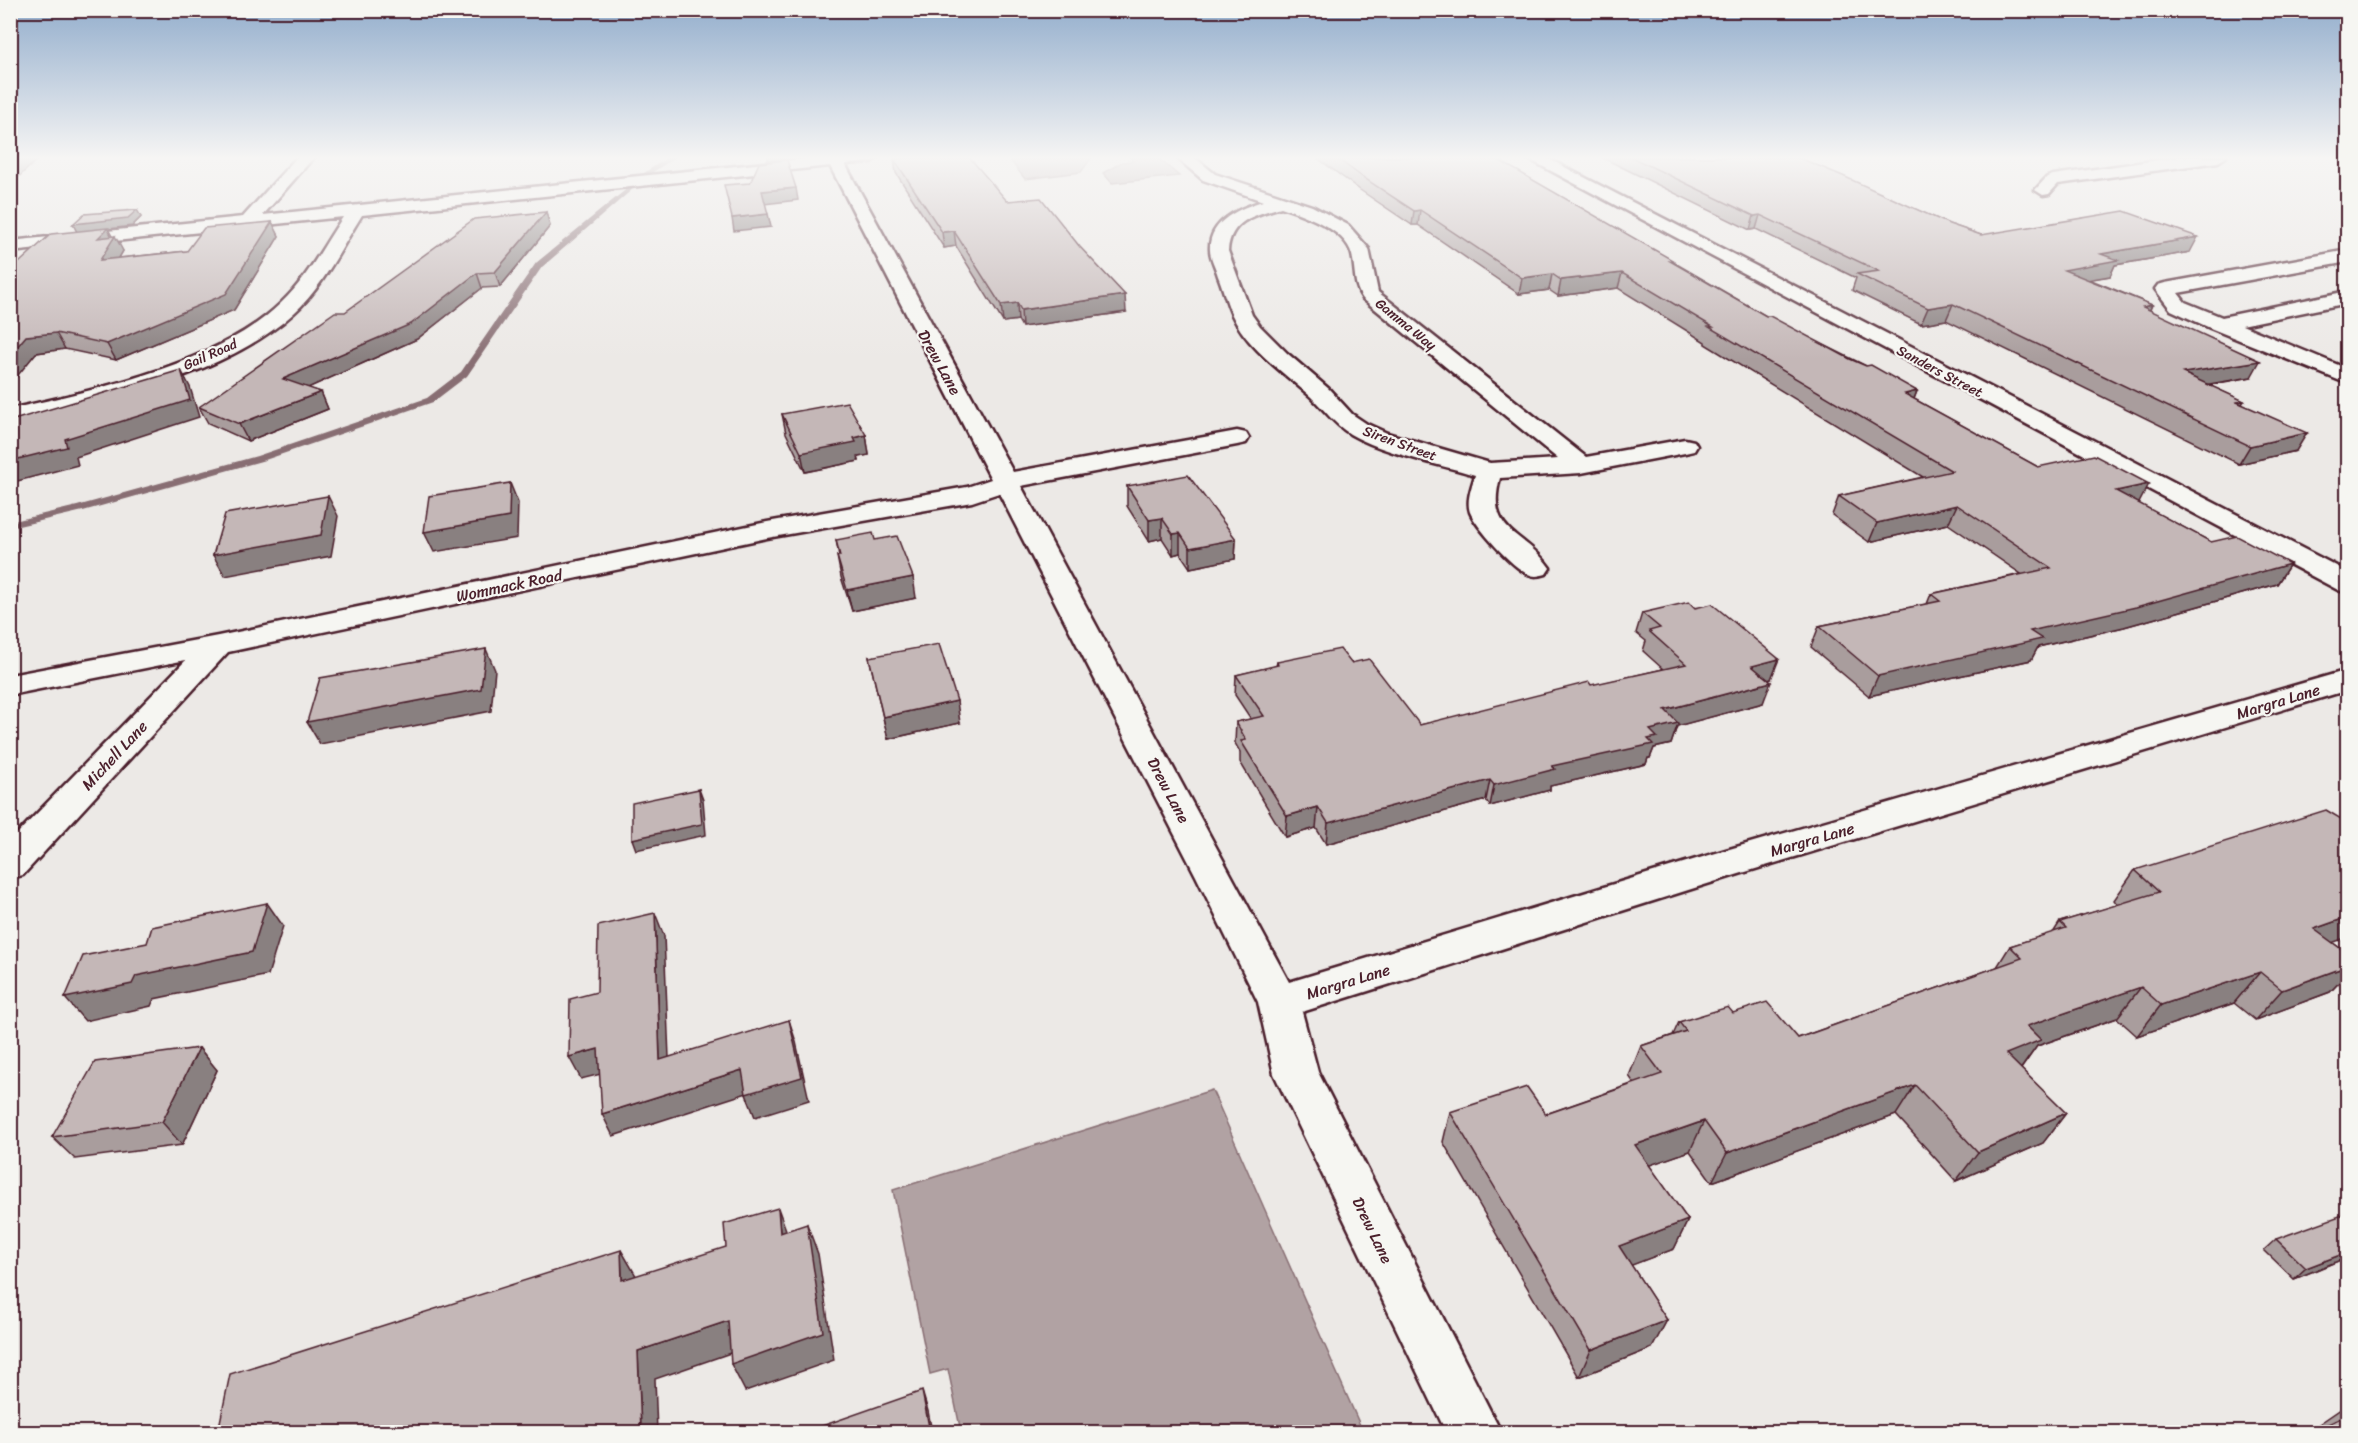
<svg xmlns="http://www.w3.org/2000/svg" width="2358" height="1443" font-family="Sriracha,sans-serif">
  <rect width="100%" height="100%" fill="#ece9e6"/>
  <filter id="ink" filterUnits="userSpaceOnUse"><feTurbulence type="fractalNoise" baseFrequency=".0167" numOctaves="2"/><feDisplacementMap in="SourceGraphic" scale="12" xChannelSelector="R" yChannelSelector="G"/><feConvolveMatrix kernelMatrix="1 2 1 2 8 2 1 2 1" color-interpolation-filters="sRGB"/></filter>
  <g filter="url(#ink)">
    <g fill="#b1a2a3" stroke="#886e73" stroke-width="1.5">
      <path d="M 1025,157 L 1092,157 L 1081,172 L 1025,179 L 1010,160 Z"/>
      <path d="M 1130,157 L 1157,157 L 1179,176 L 1112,183 L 1103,173 L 1122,162 L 1133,161 Z"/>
      <path d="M 1212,1090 L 1363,1432 L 961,1432 L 948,1369 L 930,1374 L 893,1190 Z"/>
    </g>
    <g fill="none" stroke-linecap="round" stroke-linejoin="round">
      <g fill="#886e73" fill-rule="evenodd">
        <path d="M 668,157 L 676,157 L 642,179 L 638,179 L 638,177 Z"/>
        <path d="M 629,187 L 634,188 L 542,267 L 467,376 L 433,402 L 265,460 L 83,511 L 10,528 L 10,522 L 77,506 L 257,456 L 427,398 L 461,372 L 536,263 Z"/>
      </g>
      <defs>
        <g id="minor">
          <path d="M 297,157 L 314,157 L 263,215 L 823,157 L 879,157 L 871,162 L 845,164 L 1013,472 L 1237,431 L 1246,433 L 1249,438 L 1246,443 L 1237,445 L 1021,486 L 1289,982 L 1726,850 L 2348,670 L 2348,690 L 1739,874 L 1302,1012 L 1318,1072 L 1501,1432 L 1446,1432 L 1274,1074 L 1258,1002 L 1196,876 L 999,493 L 972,502 L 767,538 L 228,652 L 23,875 L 10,878 L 10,841 L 186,660 L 10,695 L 10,675 L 218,636 L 767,522 L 967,487 L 991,479 L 830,166 L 362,215 C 341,248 323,287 294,313 C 224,377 101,402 10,423 L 10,409 C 94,390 219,364 281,303 C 307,279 323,246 343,217 L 10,252 L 10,241 L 243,217 Z"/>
          <path d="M 1176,157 L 1194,157 L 1215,174 L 1312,206 L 1348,225 L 1369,249 L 1378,292 L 1586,457 L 1685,439 L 1694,441 L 1697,446 L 1694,451 L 1685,453 L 1581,473 L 1500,478 C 1485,534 1525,531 1550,568 L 1546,574 C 1539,576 1534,577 1528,574 C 1513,568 1476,527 1470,512 C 1466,500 1472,486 1475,475 C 1438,464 1383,453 1350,434 C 1334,424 1324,409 1310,396 C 1283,372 1247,348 1232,315 C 1226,302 1223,288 1218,276 C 1216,268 1210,258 1210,250 C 1208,221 1240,208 1263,201 L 1203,180 ZM 1281,207 C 1302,214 1346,229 1352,255 C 1356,271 1353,285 1363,299 L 1558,459 L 1490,463 L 1387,433 L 1367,424 L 1352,414 L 1329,389 L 1287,353 L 1260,326 L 1252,315 L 1228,251 C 1230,220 1255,215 1281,207 Z"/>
          <path d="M 1525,157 L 1545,157 L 2348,572 L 2348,593 L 2338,590 Z"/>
          <path d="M 2179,157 L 2226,157 L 2218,162 L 2058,184 L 2049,194 L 2043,195 L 2035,190 L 2047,177 L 2053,175 Z"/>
          <path d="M 2348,250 L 2348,262 L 2178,293 L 2185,302 L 2222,317 L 2348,291 L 2348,303 L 2242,325 L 2348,369 L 2348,384 L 2210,328 L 2171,310 L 2155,289 L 2158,285 L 2165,283 Z"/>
        </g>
      </defs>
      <use href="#minor" stroke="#4a1f2b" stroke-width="5"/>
      <use href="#minor" fill="#f6f6f2" fill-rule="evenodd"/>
    </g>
    <g fill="#a99d9d" stroke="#4a1f2b" stroke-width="1.5">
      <path d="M 1316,157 L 1493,157 L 1766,316 L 1917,391 L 1914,399 L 2038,467 L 2139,503 L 2137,503 L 2211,542 L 2290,564 L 2277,584 L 2124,627 L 2038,647 L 2031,660 L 1869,696 L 1811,647 L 1819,626 L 1927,604 L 1931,594 L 2021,574 L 1948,524 L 1869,542 L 1832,515 L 1839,496 L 1923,477 L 1705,344 L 1705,342 L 1618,288 L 1558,296 L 1549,290 L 1519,294 L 1418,225 L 1412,225 L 1360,190 Z"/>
      <path d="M 1601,157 L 1797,157 L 1949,224 L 1981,235 L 2190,252 L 2115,265 L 2110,276 L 2089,279 L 2152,305 L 2150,310 L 2251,377 L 2208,385 L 2244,401 L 2242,404 L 2296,451 L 2239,464 L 1946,320 L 1921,324 L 1852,290 L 1856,278 L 1756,229 L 1750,230 Z"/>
      <path d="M 894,159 L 1007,201 L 1126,312 L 1022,327 L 1018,320 L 1003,322 L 956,246 L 944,248 L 896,173 Z"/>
      <path d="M 137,210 L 141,217 L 132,226 L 108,229 L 112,236 L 123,251 L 119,258 L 187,251 L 272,222 L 279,236 L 234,310 L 116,360 L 65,349 L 36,353 L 77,231 L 73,224 Z"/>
      <path d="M 546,212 L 550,226 L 500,287 L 482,288 L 417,339 L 307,388 L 321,392 L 328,409 L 248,441 L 208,423 L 199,407 Z"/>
      <path d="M 782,414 L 866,435 L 869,455 L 858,457 L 859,461 L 805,472 L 786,433 Z"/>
      <path d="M 1127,486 L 1236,539 L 1235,559 L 1190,568 L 1180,553 L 1173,555 L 1162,538 L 1149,541 L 1127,506 Z"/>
      <path d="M 836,540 L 916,598 L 852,611 L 841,577 L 837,556 L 839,556 Z"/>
      <path d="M 1642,613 L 1771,679 L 1768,680 L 1763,703 L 1677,726 L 1671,744 L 1654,748 L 1650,758 L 1648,758 L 1646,764 L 1550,786 L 1550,790 L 1490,806 L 1486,800 L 1326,844 L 1316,828 L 1285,837 L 1240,762 L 1240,752 L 1235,743 L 1236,722 L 1251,719 L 1235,695 L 1236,675 L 1276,666 L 1277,662 L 1351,663 L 1420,725 L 1663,669 L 1643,651 L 1646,641 L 1636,633 Z"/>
      <path d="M 869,657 L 960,723 L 888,739 Z"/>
      <path d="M 2135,870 L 2333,943 L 2348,954 L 2348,973 L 2330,992 L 2255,1020 L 2234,1003 L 2137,1036 L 2117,1018 L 2037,1046 L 2021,1069 L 2066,1113 L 2043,1143 L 1956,1181 L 1896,1115 L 1712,1182 L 1690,1151 L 1649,1165 L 1688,1220 L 1674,1249 L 1631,1265 L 1667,1320 L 1652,1348 L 1579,1377 L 1443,1142 L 1450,1112 L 1546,1114 L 1634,1083 L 1629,1076 L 1641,1046 L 1673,1035 L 1679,1022 L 1733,1013 L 1798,1038 L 1997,967 L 2010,946 L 2053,933 L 2060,922 L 2118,905 L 2114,900 Z"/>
      <path d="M 199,1048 L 217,1070 L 182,1145 L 75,1159 L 52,1137 Z"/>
      <path d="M 2276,1239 L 2348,1257 L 2294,1279 L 2264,1250 Z"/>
      <path d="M 2348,1406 L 2348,1432 L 2316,1431 L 2313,1428 L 2341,1409 Z"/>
    </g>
    <g fill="#898080" stroke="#4a1f2b" stroke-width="1.5">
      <path d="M 20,157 L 40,157 L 10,185 L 10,166 Z"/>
      <path d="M 768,157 L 785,157 L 785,159 L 768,160 Z"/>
      <path d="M 796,188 L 798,200 L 764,204 L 762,191 Z"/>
      <path d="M 137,210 L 141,217 L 132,226 L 108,229 L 113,239 L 115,236 L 123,251 L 109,275 L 77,232 L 73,224 Z"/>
      <path d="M 1420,210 L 1418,225 L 1412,225 L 1414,211 Z"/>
      <path d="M 546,212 L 550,226 L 500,287 L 495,272 Z"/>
      <path d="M 768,214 L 771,227 L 734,231 L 732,218 Z"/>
      <path d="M 1760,215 L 1756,229 L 1750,230 L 1754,216 Z"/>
      <path d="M 272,222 L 279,236 L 234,310 L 116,360 L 107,344 Z"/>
      <path d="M 954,231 L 956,246 L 944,248 L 942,232 Z"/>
      <path d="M 2198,237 L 2190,252 L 2115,265 L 2110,276 L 2058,285 L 2064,270 L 2101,254 Z"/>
      <path d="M 477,273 L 482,288 L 417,339 L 290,396 L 283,379 Z"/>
      <path d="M 1622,273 L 1618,288 L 1558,296 L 1561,280 Z"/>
      <path d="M 1552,274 L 1549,290 L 1519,294 L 1522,278 Z"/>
      <path d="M 1125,295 L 1126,312 L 1022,327 L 1021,310 Z"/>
      <path d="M 1017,303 L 1018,320 L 1003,322 L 1001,305 Z"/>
      <path d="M 1953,304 L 1946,320 L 1921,324 L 1928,308 Z"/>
      <path d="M 2152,305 L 2144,321 L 2143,307 Z"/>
      <path d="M 56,333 L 65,349 L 36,353 L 10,385 L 10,355 L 26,336 Z"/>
      <path d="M 2260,361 L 2251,377 L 2174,390 L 2183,373 Z"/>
      <path d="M 181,370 L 190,387 L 199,417 L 76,457 L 78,465 L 10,483 L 10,461 L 65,439 Z"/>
      <path d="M 10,386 L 14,406 L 10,407 Z"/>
      <path d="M 1917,391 L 1910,409 L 1905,394 Z"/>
      <path d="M 321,392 L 328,409 L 248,441 L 239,424 Z"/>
      <path d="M 10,412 L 18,424 L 10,423 Z"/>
      <path d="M 2307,433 L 2296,451 L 2239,464 L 2250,446 Z"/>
      <path d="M 866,435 L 869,455 L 858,457 L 859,461 L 805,472 L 801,453 L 854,438 Z"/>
      <path d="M 510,483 L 518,503 L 517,538 L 434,552 L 424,532 Z"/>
      <path d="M 2149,484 L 2139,503 L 2106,510 L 2116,491 Z"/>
      <path d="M 328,496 L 338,516 L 331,556 L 225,576 L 213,555 Z"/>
      <path d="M 1957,505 L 1948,524 L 1869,542 L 1877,523 Z"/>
      <path d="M 1162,518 L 1162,538 L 1149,541 L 1149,520 Z"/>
      <path d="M 1180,533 L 1180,553 L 1173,555 L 1173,534 Z"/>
      <path d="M 1236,539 L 1235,559 L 1190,568 L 1190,548 Z"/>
      <path d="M 2290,564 L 2277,584 L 2124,627 L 2038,647 L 2031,660 L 1869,696 L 1878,676 L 2030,631 Z"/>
      <path d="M 913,577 L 916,598 L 852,611 L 847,590 Z"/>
      <path d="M 486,649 L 495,670 L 491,711 L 320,744 L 307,722 Z"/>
      <path d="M 1779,659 L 1771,679 L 1744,686 L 1752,666 Z"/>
      <path d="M 1771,682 L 1763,703 L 1677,726 L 1671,744 L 1654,748 L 1650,758 L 1648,758 L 1646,764 L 1550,786 L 1550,790 L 1490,806 L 1494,785 L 1552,766 L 1650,730 L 1665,710 Z"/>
      <path d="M 957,701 L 960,723 L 888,739 L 883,717 Z"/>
      <path d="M 1490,780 L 1486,800 L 1326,844 L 1328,823 Z"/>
      <path d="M 699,789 L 703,800 L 706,835 L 636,850 L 632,839 Z"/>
      <path d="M 1318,807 L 1316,828 L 1285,837 L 1287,816 Z"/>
      <path d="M 267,903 L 283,926 L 268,975 L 154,999 L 151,1006 L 85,1021 L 65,998 L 136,976 Z"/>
      <path d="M 655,913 L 664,936 L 670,1082 L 660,1060 Z"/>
      <path d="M 2348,917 L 2348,937 L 2288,959 L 2314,929 Z"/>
      <path d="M 2348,966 L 2348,973 L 2330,992 L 2255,1020 L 2282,990 Z"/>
      <path d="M 2260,972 L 2234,1003 L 2137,1036 L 2161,1005 Z"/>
      <path d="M 2141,987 L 2117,1018 L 2037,1046 L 2020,1070 L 1985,1084 L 2027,1026 Z"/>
      <path d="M 789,1020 L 796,1042 L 809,1100 L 755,1117 L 746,1094 Z"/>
      <path d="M 199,1048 L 217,1070 L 182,1145 L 162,1122 Z"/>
      <path d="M 598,1049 L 609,1072 L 581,1079 L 569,1057 Z"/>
      <path d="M 742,1070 L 750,1092 L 613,1136 L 602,1114 Z"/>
      <path d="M 1915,1085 L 1896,1115 L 1712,1182 L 1727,1153 Z"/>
      <path d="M 2066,1113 L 2043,1143 L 1956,1181 L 1978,1152 Z"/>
      <path d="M 1704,1121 L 1690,1151 L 1622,1175 L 1635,1145 Z"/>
      <path d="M 778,1208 L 789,1238 L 780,1233 Z"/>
      <path d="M 1688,1220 L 1674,1249 L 1606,1275 L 1619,1246 Z"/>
      <path d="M 807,1224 L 818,1254 L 834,1360 L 745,1391 L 731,1364 Z"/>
      <path d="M 621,1250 L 638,1279 L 622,1280 Z"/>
      <path d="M 2348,1252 L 2348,1257 L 2294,1279 L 2306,1268 Z"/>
      <path d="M 1667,1320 L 1652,1348 L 1579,1377 L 1591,1350 Z"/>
      <path d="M 728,1321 L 742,1349 L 655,1379 L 657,1432 L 641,1432 L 638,1351 Z"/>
      <path d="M 922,1391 L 928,1411 L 932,1432 L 930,1432 Z"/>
    </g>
    <g fill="#c4b7b7" stroke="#4a1f2b" stroke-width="1.5">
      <path d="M 10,157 L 20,157 L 10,166 Z"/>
      <path d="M 911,157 L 969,157 L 1007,201 L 1041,198 L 1080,247 L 1125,295 L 1021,310 L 1017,303 L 1001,305 L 954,231 L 942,232 L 894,159 Z"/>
      <path d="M 1335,157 L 1493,157 L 1674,261 L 1670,261 L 1766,316 L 1770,316 L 1850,359 L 1866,366 L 1871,365 L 1917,391 L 1905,394 L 2038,467 L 2094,455 L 2149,484 L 2116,491 L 2211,542 L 2237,536 L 2290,564 L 2136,607 L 2030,631 L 2042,639 L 1878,676 L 1819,626 L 1940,601 L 1931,594 L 2051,568 L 1957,505 L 1877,523 L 1839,496 L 1952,471 L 1709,327 L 1713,327 L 1622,273 L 1561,280 L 1552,274 L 1522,278 L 1420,210 L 1414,211 L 1361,176 Z"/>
      <path d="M 1631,157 L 1797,157 L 1843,176 L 1949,224 L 1981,235 L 2124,211 L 2198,237 L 2101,254 L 2118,260 L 2064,270 L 2152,305 L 2143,307 L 2260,361 L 2183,373 L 2244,401 L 2237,402 L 2307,433 L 2250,446 L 1953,304 L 1928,308 L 1857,274 L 1879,271 L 1760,215 L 1754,216 Z"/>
      <path d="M 787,160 L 796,188 L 762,191 L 768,214 L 732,218 L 724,185 L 750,183 L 759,163 Z"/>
      <path d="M 137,210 L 128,218 L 73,224 L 84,214 Z"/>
      <path d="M 546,212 L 495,272 L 477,273 L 411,324 L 283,379 L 321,392 L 239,424 L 199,407 L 335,312 L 345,312 L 474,219 Z"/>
      <path d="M 272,222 L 226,294 L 107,344 L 56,333 L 26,336 L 10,355 L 10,290 L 12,289 L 10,289 L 10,271 L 51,234 L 108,228 L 98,238 L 115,236 L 100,260 L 187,251 L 204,228 Z"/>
      <path d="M 181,370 L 190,400 L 65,439 L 67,447 L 10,461 L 10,421 Z"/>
      <path d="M 847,402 L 866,435 L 854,438 L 856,442 L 801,453 L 782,414 Z"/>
      <path d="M 1188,475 L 1236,539 L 1190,548 L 1180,533 L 1173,534 L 1162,518 L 1149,520 L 1127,486 Z"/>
      <path d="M 510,483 L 509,517 L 424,532 L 429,496 Z"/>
      <path d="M 328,496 L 321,535 L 213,555 L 225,514 Z"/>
      <path d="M 873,533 L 875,540 L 897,536 L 913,577 L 847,590 L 837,556 L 840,556 L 836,540 Z"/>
      <path d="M 1689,602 L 1695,608 L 1712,604 L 1779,659 L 1752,666 L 1771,682 L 1665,710 L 1678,723 L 1650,730 L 1657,737 L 1648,739 L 1653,744 L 1552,766 L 1555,769 L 1494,785 L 1490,780 L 1328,823 L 1318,807 L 1287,816 L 1241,741 L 1246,740 L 1236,722 L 1264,716 L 1236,675 L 1278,665 L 1277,662 L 1340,649 L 1351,663 L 1369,659 L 1420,725 L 1589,682 L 1591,685 L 1686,664 L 1649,631 L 1660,628 L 1642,613 Z"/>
      <path d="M 939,644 L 957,701 L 883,717 L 869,657 Z"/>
      <path d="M 486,649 L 481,689 L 307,722 L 320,678 Z"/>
      <path d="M 699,789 L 702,824 L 632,839 L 632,803 Z"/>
      <path d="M 2326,810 L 2346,822 L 2348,821 L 2348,917 L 2314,929 L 2348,954 L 2348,966 L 2282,990 L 2260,972 L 2161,1005 L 2141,987 L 2027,1026 L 2041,1040 L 2006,1054 L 2066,1113 L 1978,1152 L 1915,1085 L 1727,1153 L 1704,1121 L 1635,1145 L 1688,1220 L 1619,1246 L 1667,1320 L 1591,1350 L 1450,1112 L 1527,1087 L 1546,1114 L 1662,1074 L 1641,1046 L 1686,1031 L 1679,1022 L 1728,1007 L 1733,1013 L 1767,1002 L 1798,1038 L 2022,958 L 2010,946 L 2066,928 L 2060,922 L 2159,892 L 2135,870 Z"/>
      <path d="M 267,903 L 252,952 L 136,976 L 132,984 L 65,998 L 83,956 L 147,943 L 152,927 Z"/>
      <path d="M 655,913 L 660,1060 L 789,1020 L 802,1077 L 746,1094 L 742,1070 L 602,1114 L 598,1049 L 569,1057 L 570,999 L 597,992 L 598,926 Z"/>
      <path d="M 199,1048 L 162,1122 L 52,1137 L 95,1062 Z"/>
      <path d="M 778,1208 L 780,1233 L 807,1224 L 823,1332 L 731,1364 L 728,1321 L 638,1351 L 641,1432 L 218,1432 L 230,1374 L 621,1250 L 622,1280 L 726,1247 L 724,1224 Z"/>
      <path d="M 2348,1213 L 2348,1252 L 2306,1268 L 2276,1239 Z"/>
      <path d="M 922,1391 L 930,1432 L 820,1432 L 819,1427 Z"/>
      <path d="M 2348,1406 L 2348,1432 L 2312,1432 L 2347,1415 L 2341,1409 Z"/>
    </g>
  </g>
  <linearGradient id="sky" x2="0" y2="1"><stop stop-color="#92adcc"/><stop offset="0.44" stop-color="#f6f5f4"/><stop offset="1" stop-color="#f6f5f4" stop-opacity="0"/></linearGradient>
  <rect width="2358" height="359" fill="url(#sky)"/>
  <g text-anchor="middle" stroke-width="4.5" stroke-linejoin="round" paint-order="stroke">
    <g font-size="14" fill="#4a1f2b" stroke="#f6f6f2">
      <text transform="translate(1406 324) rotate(39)" y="5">Gamma Way</text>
      <text transform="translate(210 354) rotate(-24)" y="5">Gail Road</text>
      <text transform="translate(1940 371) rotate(28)" y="5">Sanders Street</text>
      <text transform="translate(1400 443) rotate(20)" y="5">Siren Street</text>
    </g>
    <g font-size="16" fill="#4a1f2b" stroke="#f6f6f2">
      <text transform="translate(940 362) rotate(61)" y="6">Drew Lane</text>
      <text transform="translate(509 585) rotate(-12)" y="6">Wommack Road</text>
      <text transform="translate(2278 701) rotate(-17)" y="6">Margra Lane</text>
      <text transform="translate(114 755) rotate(-47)" y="6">Michell Lane</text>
      <text transform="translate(1169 790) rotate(62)" y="6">Drew Lane</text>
      <text transform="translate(1812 839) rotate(-16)" y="6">Margra Lane</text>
      <text transform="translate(1348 981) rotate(-17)" y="6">Margra Lane</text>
      <text transform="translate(1373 1230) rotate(64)" y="6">Drew Lane</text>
    </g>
  </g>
  <rect width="2358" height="1443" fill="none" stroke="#f6f6f2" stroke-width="36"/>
  <rect x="18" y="18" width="2322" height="1407" fill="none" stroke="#4a1f2b" stroke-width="2" filter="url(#ink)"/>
</svg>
